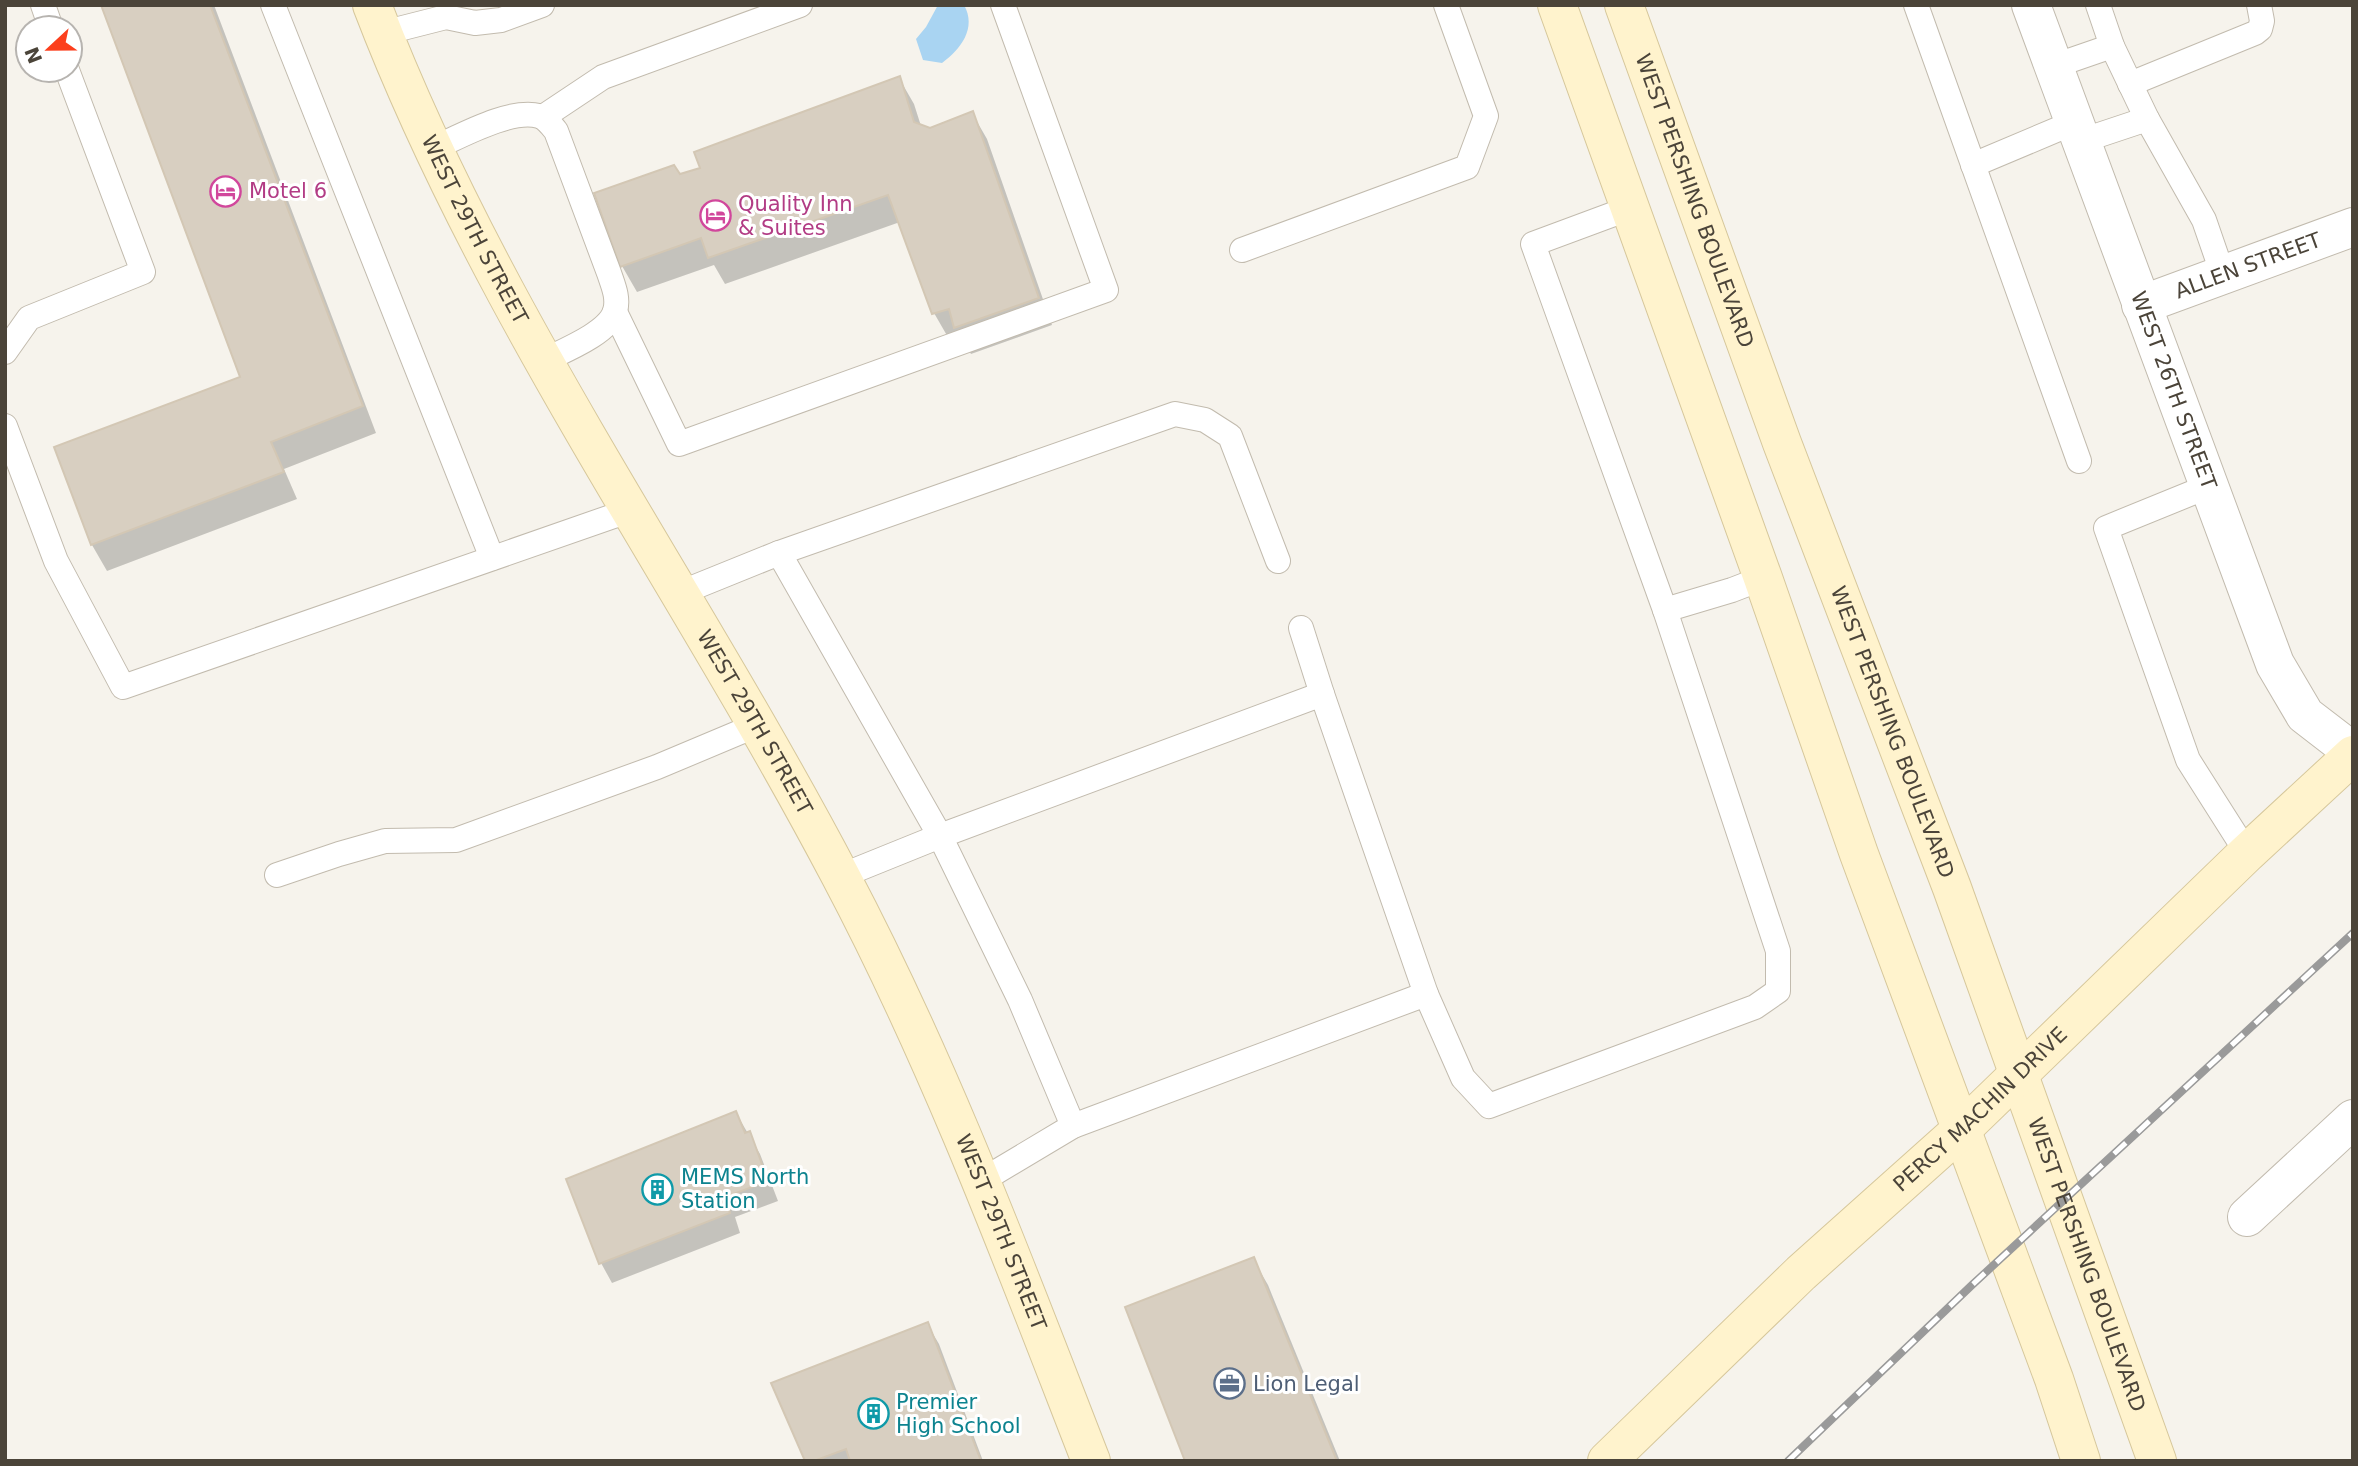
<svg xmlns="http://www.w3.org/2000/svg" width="2358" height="1466" font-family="'DejaVu Sans',sans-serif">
  <rect width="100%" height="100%" fill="#f6f3ec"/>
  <path fill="#a9d4f2" d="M 938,5 L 964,5 C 977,28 961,49 942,63 L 923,60 L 916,39 L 926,27 Z"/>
  <g fill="#0003">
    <path d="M 103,5 L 214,5 L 376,433 L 284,469 L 297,499 L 107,571 L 92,545 L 56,448 L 242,378 Z"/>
    <path d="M 899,78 L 914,104 L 921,126 L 930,130 L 972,113 L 987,139 L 1052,325 L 971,354 L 961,336 L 949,339 L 934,313 L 900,222 L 725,284 L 714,265 L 637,292 L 622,266 L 679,176 L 702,169 Z"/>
    <path d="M 736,1113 L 760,1154 L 778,1201 L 735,1217 L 740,1233 L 612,1283 L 601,1263 Z"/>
    <path d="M 1253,1259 L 1268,1285 L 1340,1461 L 1187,1461 Z"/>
    <path d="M 927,1324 L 939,1344 L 983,1461 L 806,1461 Z"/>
  </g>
  <g fill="#d8cfc1" stroke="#d3c7b4" stroke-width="2">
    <path d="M 101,5 L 210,5 L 363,406 L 271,442 L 284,472 L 91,545 L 54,447 L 240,377 Z"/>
    <path d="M 900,76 L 914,122 L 930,128 L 973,111 L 1039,298 L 954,328 L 949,309 L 932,314 L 888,195 L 708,258 L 701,238 L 620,267 L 594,193 L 674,165 L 680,174 L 700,168 L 694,152 Z"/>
    <path d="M 736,1111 L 745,1133 L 750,1131 L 768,1181 L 725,1197 L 730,1213 L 599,1264 L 566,1179 Z"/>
    <path d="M 1254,1257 L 1337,1461 L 1185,1461 L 1125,1307 Z"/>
    <path d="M 928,1322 L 981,1461 L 850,1461 L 846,1449 L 814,1461 L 805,1461 L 771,1383 Z"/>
  </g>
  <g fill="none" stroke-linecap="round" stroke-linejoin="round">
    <defs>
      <g id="lane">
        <path d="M 43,5 L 51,28"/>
        <path d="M 273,5 L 492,558"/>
        <path d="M 1916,5 L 2079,461"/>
        <path d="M 2098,5 L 2112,46 L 2147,119"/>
        <path d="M 383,33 L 446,17 L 475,23 L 501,20 L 542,5"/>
        <path d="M 2054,66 L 2112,46"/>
        <path d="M 2130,84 L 2255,33 L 2260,29 L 2262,21 L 2259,5"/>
        <path d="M 543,117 L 603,77 L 800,5"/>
        <path d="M 2081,141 L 2147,119 L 2204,220 L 2223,275"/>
        <path d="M 434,148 C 461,136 511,108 539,116 C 546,118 551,125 556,131 L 609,273 C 613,285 619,298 615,311 C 609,333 563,351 543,361"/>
        <path d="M 1973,165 L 2075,122"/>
        <path d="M 1630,208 L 1533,244 L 1665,610"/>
        <path d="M 1242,250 L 1467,167 L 1486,116 L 1446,5"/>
        <path d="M 615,312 L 679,444 L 1106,290 L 1003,5"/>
        <path d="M 5,352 L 29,318 L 143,272 L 67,70"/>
        <path d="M 5,426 L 56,561 L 123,687 L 631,510"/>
        <path d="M 2209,486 L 2106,528 L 2188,760 L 2247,853"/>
        <path d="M 779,553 L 1175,414 L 1205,420 L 1230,436 L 1278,561"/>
        <path d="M 680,593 L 779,553 L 940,836 L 841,876"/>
        <path d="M 1301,628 L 1322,694"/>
        <path d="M 277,875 L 339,854 L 385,841 L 456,840 L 657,767 L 757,725"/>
        <path d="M 1073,1126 L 1020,1000 L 940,836 L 1322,694 L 1426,994"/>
        <path d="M 981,1181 L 1073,1126 L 1426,994 L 1463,1078 L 1489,1106 L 1755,1007 L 1778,991 L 1778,951 L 1665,610 L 1732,590 L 1763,578"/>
      </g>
      <g id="street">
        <path id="s1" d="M 2031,5 L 2275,664 L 2305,715 L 2353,752"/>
        <path id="s2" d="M 2141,305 L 2353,227"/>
        <path d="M 2247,1217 L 2353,1119"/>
      </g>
      <g id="secondary">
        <path id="s3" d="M 372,5 C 490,314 687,584 840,875 C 940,1064 1014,1263 1091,1461"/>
        <path d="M 1557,5 L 1763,578 L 1859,854 L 2054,1379 L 2081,1461"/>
        <path id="s4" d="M 1624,5 L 1782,443 L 1952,888 L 2157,1461"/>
        <path id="s5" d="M 1607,1461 L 1801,1273 L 1961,1130 L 2247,853 L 2353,755"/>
      </g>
    </defs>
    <use href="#lane" stroke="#c2bbae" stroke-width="26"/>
    <use href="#street" stroke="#c2bbae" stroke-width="40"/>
    <use href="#secondary" stroke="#d6c79b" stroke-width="40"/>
    <use href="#lane" stroke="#fff" stroke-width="24"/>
    <use href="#street" stroke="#fff" stroke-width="38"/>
    <use href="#secondary" stroke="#fff3cd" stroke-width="38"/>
    <defs>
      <path id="rail" d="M 1788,1461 L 1972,1285 L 2353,933"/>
    </defs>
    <use href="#rail" stroke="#9a9a9a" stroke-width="8"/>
    <use href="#rail" stroke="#fff" stroke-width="5" stroke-dasharray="16" stroke-linecap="butt"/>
  </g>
  <defs>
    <symbol id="hotel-ring" viewBox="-11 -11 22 22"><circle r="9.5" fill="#fff" stroke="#d1479c" stroke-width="1.5"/><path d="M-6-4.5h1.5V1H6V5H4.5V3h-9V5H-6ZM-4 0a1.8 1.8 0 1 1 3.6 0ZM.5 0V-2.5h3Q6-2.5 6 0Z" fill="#d1479c"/></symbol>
    <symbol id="building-ring" viewBox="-11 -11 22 22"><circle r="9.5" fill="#fff" stroke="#0f9aa8" stroke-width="1.5"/><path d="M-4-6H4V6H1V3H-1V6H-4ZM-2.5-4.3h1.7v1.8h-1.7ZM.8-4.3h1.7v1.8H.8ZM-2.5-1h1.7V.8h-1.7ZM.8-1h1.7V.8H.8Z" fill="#0f9aa8"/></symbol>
    <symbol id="office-ring" viewBox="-11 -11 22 22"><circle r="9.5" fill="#fff" stroke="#5c6f8a" stroke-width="1.5"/><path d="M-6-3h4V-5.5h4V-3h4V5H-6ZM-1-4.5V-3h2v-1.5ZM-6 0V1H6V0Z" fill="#5c6f8a"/></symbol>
  </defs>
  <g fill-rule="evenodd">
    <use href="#hotel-ring" x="208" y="174" width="35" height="35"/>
    <use href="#hotel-ring" x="698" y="198" width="35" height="35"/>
    <use href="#building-ring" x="640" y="1172" width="35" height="35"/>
    <use href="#office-ring" x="1212" y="1366" width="35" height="35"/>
    <use href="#building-ring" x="856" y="1396" width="35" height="35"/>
  </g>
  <g text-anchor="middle" stroke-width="6" stroke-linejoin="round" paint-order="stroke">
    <g font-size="21" fill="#b23c85" stroke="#fff" text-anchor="start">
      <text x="249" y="198">Motel 6</text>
      <text x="738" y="211">Quality Inn<tspan x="738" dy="24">&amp; Suites</tspan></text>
    </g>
    <g font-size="21" fill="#4b4439" stroke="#fff">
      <text dy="7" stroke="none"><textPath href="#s4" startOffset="208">WEST PERSHING BOULEVARD</textPath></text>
      <text dy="7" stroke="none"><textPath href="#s3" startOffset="247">WEST 29TH STREET</textPath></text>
      <text dy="7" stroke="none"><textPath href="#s2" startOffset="114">ALLEN STREET</textPath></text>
      <text dy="7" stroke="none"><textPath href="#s1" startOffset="411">WEST 26TH STREET</textPath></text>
      <text dy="7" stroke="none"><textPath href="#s3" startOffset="814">WEST 29TH STREET</textPath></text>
      <text dy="7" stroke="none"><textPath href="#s4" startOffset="775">WEST PERSHING BOULEVARD</textPath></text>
      <text dy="7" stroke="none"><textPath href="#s5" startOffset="513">PERCY MACHIN DRIVE</textPath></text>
      <text dy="7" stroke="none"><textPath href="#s3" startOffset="1381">WEST 29TH STREET</textPath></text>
      <text dy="7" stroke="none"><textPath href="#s4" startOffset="1342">WEST PERSHING BOULEVARD</textPath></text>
    </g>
    <g font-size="21" fill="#0d838f" stroke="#fff" text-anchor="start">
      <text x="681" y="1184">MEMS North<tspan x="681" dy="24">Station</tspan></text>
      <text x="896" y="1409">Premier<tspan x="896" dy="24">High School</tspan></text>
    </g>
    <g font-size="21" fill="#4e5e75" stroke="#fff" text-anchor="start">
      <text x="1253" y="1391">Lion Legal</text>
    </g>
  </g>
  <rect width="2358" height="1466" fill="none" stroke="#4b4439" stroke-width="14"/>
  <g transform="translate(49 49) rotate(248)"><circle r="33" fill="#ffffff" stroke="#b7b4b0" stroke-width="2"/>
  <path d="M0-5L12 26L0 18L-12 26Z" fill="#fc3f1d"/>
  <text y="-10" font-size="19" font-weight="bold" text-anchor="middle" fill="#4b4439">N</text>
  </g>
</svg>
